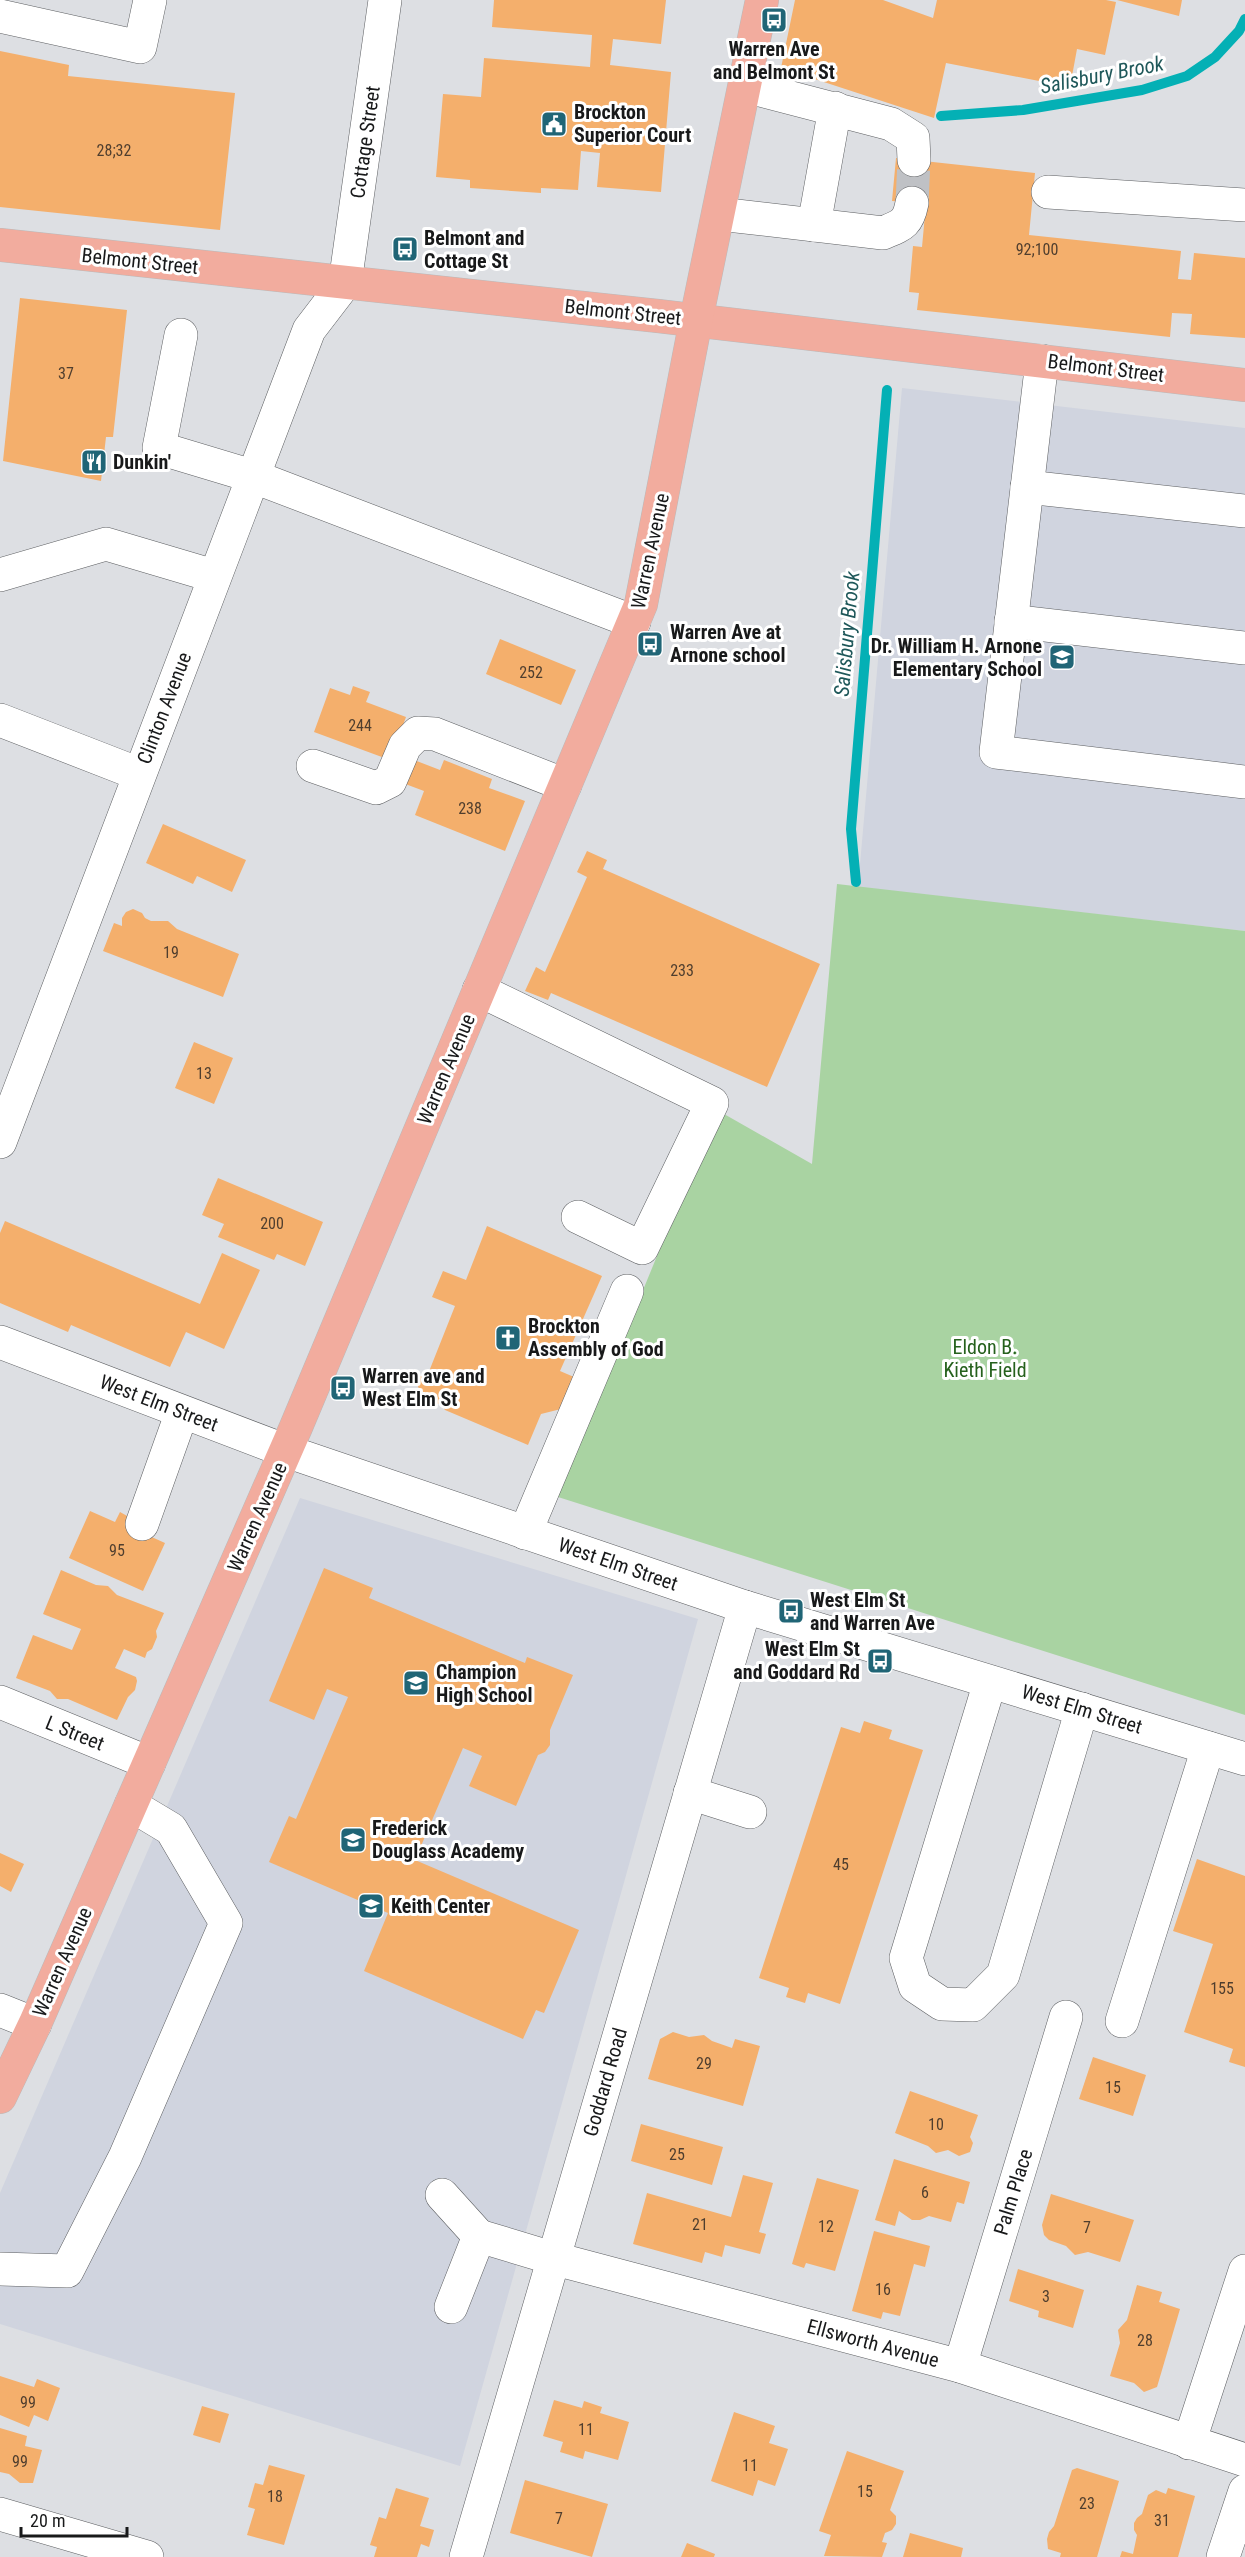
<svg xmlns="http://www.w3.org/2000/svg" width="1245" height="2557" font-family="'Roboto Condensed',sans-serif">
  <rect width="100%" height="100%" fill="#dddfe3"/>
  <g fill="#d0d4df">
    <path d="M 902,388 L 1245,428 L 1245,931 L 858,887 Z"/>
    <path d="M 300,1498 L 698,1619 L 460,2466 L 0,2324 L 0,2193 Z"/>
  </g>
  <path fill="#a9d3a2" d="M 837,884 L 1245,931 L 1245,1715 L 558,1497 L 717,1110 L 812,1164 Z"/>
  <g fill="none" stroke-linecap="round" stroke-linejoin="round">
    <g stroke="#04b0b5" stroke-width="10">
      <path d="M 941,116 L 1023,110 L 1142,90 L 1187,76 L 1215,57 L 1239,31 L 1245,19"/>
      <path d="M 856,882 L 851,829 L 887,390"/>
    </g>
  </g>
  <g fill="#f4af6c">
    <path d="M 494,0 L 666,0 L 661,44 L 613,39 L 610,65 L 671,72 L 661,192 L 597,187 L 600,153 L 581,151 L 578,190 L 541,188 L 541,193 L 470,188 L 470,180 L 436,177 L 443,94 L 481,97 L 484,58 L 590,67 L 592,35 L 492,27 Z"/>
    <path d="M 795,0 L 883,0 L 933,18 L 937,0 L 1106,0 L 1116,2 L 1105,55 L 1077,49 L 1070,87 L 946,63 L 934,118 L 781,68 Z"/>
    <path d="M 1117,0 L 1182,0 L 1179,16 Z"/>
    <path d="M 0,51 L 69,65 L 68,76 L 235,93 L 220,230 L 0,207 Z"/>
    <path d="M 896,158 L 1035,173 L 1029,235 L 1181,251 L 1178,279 L 1191,280 L 1194,253 L 1245,258 L 1245,338 L 1190,334 L 1192,314 L 1172,313 L 1170,337 L 917,310 L 919,293 L 909,292 L 913,246 L 922,247 L 926,204 L 892,201 Z"/>
    <path d="M 20,298 L 127,310 L 113,437 L 106,437 L 101,481 L 3,461 Z"/>
    <path d="M 500,639 L 576,670 L 561,705 L 486,674 Z"/>
    <path d="M 353,686 L 370,692 L 366,702 L 406,717 L 390,760 L 314,732 L 330,688 L 350,695 Z"/>
    <path d="M 409,758 L 440,770 L 444,760 L 492,779 L 489,788 L 525,801 L 505,851 L 415,815 L 424,791 L 400,782 Z"/>
    <path d="M 163,824 L 246,860 L 232,892 L 197,876 L 193,884 L 146,863 Z"/>
    <path d="M 587,851 L 607,860 L 603,869 L 820,964 L 767,1087 L 551,993 L 548,1000 L 525,991 L 536,967 L 545,972 L 587,877 L 577,872 Z"/>
    <path d="M 133,909 L 142,913 L 145,918 L 151,921 L 168,921 L 177,929 L 239,954 L 223,997 L 103,951 L 114,923 L 122,926 L 122,918 L 126,912 Z"/>
    <path d="M 194,1042 L 233,1058 L 214,1104 L 175,1088 Z"/>
    <path d="M 218,1178 L 323,1222 L 305,1266 L 277,1254 L 274,1260 L 218,1237 L 224,1224 L 202,1215 Z"/>
    <path d="M 5,1221 L 200,1304 L 222,1253 L 260,1270 L 224,1349 L 186,1332 L 170,1367 L 71,1325 L 68,1332 L 0,1303 L 0,1233 Z"/>
    <path d="M 487,1226 L 602,1276 L 560,1371 L 574,1377 L 561,1409 L 541,1414 L 528,1445 L 445,1410 L 440,1403 L 426,1408 L 415,1378 L 428,1374 L 455,1306 L 432,1297 L 443,1271 L 466,1280 Z"/>
    <path d="M 90,1511 L 115,1522 L 120,1512 L 129,1517 L 125,1525 L 165,1543 L 143,1591 L 69,1558 Z"/>
    <path d="M 324,1568 L 373,1588 L 369,1598 L 525,1663 L 527,1657 L 573,1675 L 550,1730 L 550,1745 L 545,1752 L 538,1755 L 516,1806 L 469,1786 L 482,1756 L 463,1748 L 415,1860 L 579,1930 L 544,2013 L 536,2010 L 523,2039 L 364,1971 L 388,1913 L 269,1862 L 289,1816 L 296,1819 L 348,1697 L 327,1689 L 314,1720 L 269,1701 Z"/>
    <path d="M 61,1570 L 96,1585 L 108,1586 L 117,1595 L 164,1613 L 156,1631 L 157,1637 L 152,1649 L 147,1652 L 145,1658 L 124,1649 L 115,1668 L 136,1677 L 137,1681 L 135,1690 L 128,1697 L 117,1720 L 68,1699 L 57,1699 L 50,1691 L 16,1678 L 33,1635 L 72,1650 L 81,1629 L 43,1614 Z"/>
    <path d="M 864,1721 L 892,1730 L 889,1739 L 923,1750 L 840,2004 L 808,1993 L 805,2003 L 786,1997 L 789,1988 L 759,1978 L 841,1727 L 860,1733 Z"/>
    <path d="M 0,1853 L 24,1864 L 11,1892 L 0,1886 Z"/>
    <path d="M 1197,1859 L 1245,1876 L 1245,2067 L 1229,2062 L 1233,2049 L 1184,2032 L 1213,1944 L 1173,1931 Z"/>
    <path d="M 673,2032 L 689,2037 L 704,2035 L 712,2041 L 732,2048 L 735,2039 L 760,2046 L 743,2106 L 648,2079 L 660,2039 Z"/>
    <path d="M 1093,2057 L 1146,2075 L 1133,2116 L 1079,2099 Z"/>
    <path d="M 910,2091 L 978,2115 L 970,2137 L 973,2143 L 970,2152 L 959,2156 L 948,2150 L 936,2153 L 928,2146 L 895,2133 Z"/>
    <path d="M 641,2124 L 723,2147 L 712,2185 L 631,2161 Z"/>
    <path d="M 894,2159 L 970,2182 L 964,2204 L 957,2202 L 951,2222 L 929,2216 L 920,2220 L 912,2220 L 899,2211 L 895,2226 L 875,2220 Z"/>
    <path d="M 743,2175 L 773,2183 L 759,2232 L 766,2234 L 760,2254 L 725,2245 L 722,2257 L 705,2252 L 702,2263 L 633,2244 L 647,2193 L 731,2217 Z"/>
    <path d="M 817,2178 L 859,2190 L 835,2271 L 806,2263 L 804,2268 L 792,2264 Z"/>
    <path d="M 1051,2194 L 1134,2220 L 1120,2262 L 1088,2252 L 1075,2255 L 1066,2246 L 1049,2240 L 1044,2235 L 1042,2225 Z"/>
    <path d="M 874,2231 L 930,2246 L 925,2267 L 914,2264 L 900,2316 L 883,2312 L 881,2319 L 852,2311 Z"/>
    <path d="M 1018,2269 L 1084,2290 L 1073,2328 L 1038,2317 L 1039,2311 L 1009,2301 Z"/>
    <path d="M 1137,2285 L 1162,2292 L 1159,2302 L 1180,2309 L 1157,2387 L 1144,2392 L 1134,2383 L 1110,2376 L 1120,2343 L 1118,2330 L 1127,2320 Z"/>
    <path d="M 0,2376 L 34,2387 L 37,2379 L 60,2388 L 48,2421 L 34,2415 L 29,2427 L 0,2415 Z"/>
    <path d="M 554,2400 L 582,2408 L 584,2401 L 602,2407 L 600,2413 L 629,2422 L 618,2460 L 585,2451 L 583,2459 L 560,2452 L 563,2442 L 543,2436 Z"/>
    <path d="M 202,2406 L 229,2414 L 220,2443 L 193,2435 Z"/>
    <path d="M 734,2412 L 775,2426 L 769,2443 L 788,2449 L 775,2486 L 758,2480 L 753,2496 L 711,2481 Z"/>
    <path d="M 0,2428 L 27,2436 L 25,2446 L 42,2450 L 33,2483 L 20,2483 L 9,2474 L 0,2472 Z"/>
    <path d="M 847,2451 L 904,2471 L 890,2510 L 896,2516 L 896,2524 L 892,2530 L 885,2533 L 882,2542 L 887,2543 L 882,2557 L 824,2556 L 831,2535 L 819,2531 Z"/>
    <path d="M 269,2465 L 305,2475 L 284,2545 L 247,2535 L 255,2509 L 248,2507 L 255,2483 L 263,2485 Z"/>
    <path d="M 1077,2468 L 1119,2481 L 1097,2557 L 1060,2557 L 1061,2553 L 1048,2549 L 1047,2539 L 1049,2532 L 1054,2526 L 1072,2470 Z"/>
    <path d="M 525,2480 L 608,2504 L 592,2557 L 510,2533 Z"/>
    <path d="M 396,2488 L 429,2498 L 420,2526 L 434,2530 L 429,2547 L 421,2544 L 417,2557 L 374,2557 L 377,2547 L 370,2545 L 379,2517 L 386,2519 Z"/>
    <path d="M 1168,2488 L 1195,2496 L 1178,2557 L 1120,2557 L 1122,2551 L 1133,2554 L 1137,2535 L 1134,2530 L 1134,2523 L 1137,2518 L 1142,2514 L 1148,2495 L 1156,2490 L 1166,2494 Z"/>
    <path d="M 910,2533 L 963,2548 L 961,2557 L 903,2557 Z"/>
    <path d="M 687,2543 L 715,2554 L 714,2557 L 681,2557 Z"/>
  </g>
  <g fill="none" stroke-linecap="round" stroke-linejoin="round">
    <path stroke="#bfc1c5" stroke-width="33" stroke-dasharray="33 16" stroke-linecap="butt" d="M 912,203 L 914,160"/>
    <defs>
      <g id="minor">
        <path d="M 0,16 L 140,47 L 150,0"/>
        <path d="M 745,86 L 891,124 L 913,138 L 914,160"/>
        <path d="M 1048,192 L 1245,205"/>
        <path d="M 719,214 L 883,233 C 902,225 908,224 912,203"/>
        <path d="M 814,225 L 835,108"/>
        <path d="M 181,335 L 159,448 L 252,476 L 634,622"/>
        <path d="M 1042,361 L 996,752 L 1245,782"/>
        <path d="M 1027,487 L 1245,511"/>
        <path d="M 0,575 L 106,544 L 214,576"/>
        <path d="M 1011,621 L 1245,648"/>
        <path d="M 0,720 L 139,774"/>
        <path d="M 313,766 L 376,788 L 390,781 L 405,746 L 418,733 L 435,734 L 565,785"/>
        <path d="M 479,990 L 712,1103 L 642,1248 L 578,1217"/>
        <path d="M 0,1142 L 309,330 L 345,283 L 385,0"/>
        <path d="M 0,1342 L 286,1451 L 745,1607 L 1245,1759"/>
        <path d="M 142,1524 L 182,1412"/>
        <path d="M 525,1533 L 627,1291"/>
        <path d="M 990,1682 L 906,1958 L 915,1986 L 942,2004 L 973,2005 L 1003,1975 L 1082,1709"/>
        <path d="M 0,1702 L 149,1763"/>
        <path d="M 690,1793 L 750,1812"/>
        <path d="M 0,2010 L 35,2024"/>
        <path d="M 1122,2021 L 1208,1748"/>
        <path d="M 442,2195 L 479,2236"/>
        <path d="M 0,2269 L 67,2271 L 125,2157 L 226,1923 L 171,1829 L 131,1805"/>
        <path d="M 451,2307 L 479,2236 L 552,2258 L 960,2366 L 1245,2460"/>
        <path d="M 960,2366 L 1066,2017"/>
        <path d="M 1189,2443 L 1245,2271"/>
        <path d="M 0,2514 L 147,2557"/>
        <path d="M 466,2557 L 745,1607"/>
        <path d="M 1223,2557 L 1245,2491"/>
      </g>
      <g id="major">
        <path d="M 0,245 L 658,316 L 1245,385"/>
        <path d="M 0,2097 L 35,2024 L 296,1427 L 641,604 L 696,320 L 762,0"/>
      </g>
    </defs>
    <use href="#minor" stroke="#5d5f62" stroke-width="34"/>
    <use href="#major" stroke="#bababa" stroke-width="34"/>
    <use href="#minor" stroke="#fff" stroke-width="33"/>
    <use href="#major" stroke="#f2ac9e" stroke-width="33"/>
  </g>
  <defs>
    <symbol id="bus-square" viewBox="-11 -11 22 22"><rect x="-9" y="-9" width="18" height="18" rx="4" fill="#206576" stroke="#fff"/><path d="M-5-6H5V4H4V6H2V4H-2V6H-4V4H-5ZM-3.5-4V0h7V-4ZM-3.5 1.2v1.5H-2V1.2ZM2 1.2v1.5H3.5V1.2Z" fill="#fff"/></symbol>
    <symbol id="civic-square" viewBox="-11 -11 22 22"><rect x="-9" y="-9" width="18" height="18" rx="4" fill="#206576" stroke="#fff"/><path d="M-.6-6.5H3V-4.5H.6V-3L4-1V1h2V6H-6V1h2V-1L-.6-3ZM-1.2 2.5V6h2.4V2.5Z" fill="#fff"/></symbol>
    <symbol id="restaurant-square" viewBox="-11 -11 22 22"><rect x="-9" y="-9" width="18" height="18" rx="4" fill="#206576" stroke="#fff"/><path d="M-5-6h1v4h1v-4h1v4h1v-4h1v5L-1.5 .5V6h-2V.5L-5-1ZM5-6V6H3V1.5H1.5Q1.5-4 5-6Z" fill="#fff"/></symbol>
    <symbol id="school-square" viewBox="-11 -11 22 22"><rect x="-9" y="-9" width="18" height="18" rx="4" fill="#206576" stroke="#fff"/><path d="M0-5L7-2L0 1L-7-2ZM-4 1L0 2.5L4 1V4Q0 6-4 4Z" fill="#fff"/></symbol>
    <symbol id="church-square" viewBox="-11 -11 22 22"><rect x="-9" y="-9" width="18" height="18" rx="4" fill="#206576" stroke="#fff"/><path d="M-1.2-6h2.4v3.5h3.3v2.4h-3.3V6h-2.4V-.1h-3.3v-2.4h3.3Z" fill="#fff"/></symbol>
  </defs>
  <g fill-rule="evenodd">
    <use href="#bus-square" x="759" y="5" width="30" height="30"/>
    <use href="#civic-square" x="539" y="109" width="30" height="30"/>
    <use href="#bus-square" x="390" y="234" width="30" height="30"/>
    <use href="#restaurant-square" x="79" y="447" width="30" height="30"/>
    <use href="#bus-square" x="635" y="629" width="30" height="30"/>
    <use href="#school-square" x="1047" y="642" width="30" height="30"/>
    <use href="#church-square" x="493" y="1323" width="30" height="30"/>
    <use href="#bus-square" x="328" y="1373" width="30" height="30"/>
    <use href="#bus-square" x="776" y="1596" width="30" height="30"/>
    <use href="#bus-square" x="865" y="1646" width="30" height="30"/>
    <use href="#school-square" x="401" y="1668" width="30" height="30"/>
    <use href="#school-square" x="338" y="1825" width="30" height="30"/>
    <use href="#school-square" x="356" y="1891" width="30" height="30"/>
  </g>
  <g text-anchor="middle" stroke-width="6" stroke-linejoin="round" paint-order="stroke">
    <g font-size="16" fill="#4f3e2e">
      <text x="114" y="156">28;32</text>
      <text x="1037" y="255">92;100</text>
      <text x="66" y="379">37</text>
      <text x="531" y="678">252</text>
      <text x="360" y="731">244</text>
      <text x="470" y="814">238</text>
      <text x="171" y="958">19</text>
      <text x="682" y="976">233</text>
      <text x="204" y="1079">13</text>
      <text x="272" y="1229">200</text>
      <text x="117" y="1556">95</text>
      <text x="841" y="1870">45</text>
      <text x="1222" y="1994">155</text>
      <text x="704" y="2069">29</text>
      <text x="1113" y="2093">15</text>
      <text x="936" y="2130">10</text>
      <text x="677" y="2160">25</text>
      <text x="925" y="2198">6</text>
      <text x="700" y="2230">21</text>
      <text x="826" y="2232">12</text>
      <text x="1087" y="2233">7</text>
      <text x="883" y="2295">16</text>
      <text x="1046" y="2302">3</text>
      <text x="1145" y="2346">28</text>
      <text x="28" y="2408">99</text>
      <text x="586" y="2435">11</text>
      <text x="20" y="2467">99</text>
      <text x="750" y="2471">11</text>
      <text x="865" y="2497">15</text>
      <text x="275" y="2502">18</text>
      <text x="1087" y="2509">23</text>
      <text x="559" y="2524">7</text>
      <text x="1162" y="2526">31</text>
    </g>
    <g font-size="20" font-weight="bold" fill="#18191a" stroke="#fff" text-anchor="start">
      <text x="774" y="56" text-anchor="middle">Warren Ave<tspan x="774" dy="23">and Belmont St</tspan></text>
      <text x="574" y="119">Brockton<tspan x="574" dy="23">Superior Court</tspan></text>
      <text x="424" y="245">Belmont and<tspan x="424" dy="23">Cottage St</tspan></text>
      <text x="113" y="469">Dunkin'</text>
      <text x="670" y="639">Warren Ave at<tspan x="670" dy="23">Arnone school</tspan></text>
      <text x="1042" y="653" text-anchor="end">Dr. William H. Arnone<tspan x="1042" dy="23">Elementary School</tspan></text>
      <text x="528" y="1333">Brockton<tspan x="528" dy="23">Assembly of God</tspan></text>
      <text x="362" y="1383">Warren ave and<tspan x="362" dy="23">West Elm St</tspan></text>
      <text x="810" y="1607">West Elm St<tspan x="810" dy="23">and Warren Ave</tspan></text>
      <text x="860" y="1656" text-anchor="end">West Elm St<tspan x="860" dy="23">and Goddard Rd</tspan></text>
      <text x="436" y="1679">Champion<tspan x="436" dy="23">High School</tspan></text>
      <text x="372" y="1835">Frederick<tspan x="372" dy="23">Douglass Academy</tspan></text>
      <text x="391" y="1913">Keith Center</text>
    </g>
    <g font-size="20" fill="#18191a" stroke="#fff">
      <text transform="translate(365 142) rotate(-82)" y="7">Cottage Street</text>
      <text transform="translate(140 261) rotate(6)" y="7">Belmont Street</text>
      <text transform="translate(623 312) rotate(6)" y="7">Belmont Street</text>
      <text transform="translate(1106 368) rotate(7)" y="7">Belmont Street</text>
      <text transform="translate(650 551) rotate(-78)" y="7">Warren Avenue</text>
      <text transform="translate(164 708) rotate(-69)" y="7">Clinton Avenue</text>
      <text transform="translate(446 1069) rotate(-67)" y="7">Warren Avenue</text>
      <text transform="translate(159 1403) rotate(21)" y="7">West Elm Street</text>
      <text transform="translate(257 1517) rotate(-66)" y="7">Warren Avenue</text>
      <text transform="translate(618 1564) rotate(19)" y="7">West Elm Street</text>
      <text transform="translate(1082 1709) rotate(17)" y="7">West Elm Street</text>
      <text transform="translate(75 1733) rotate(22)" y="7">L Street</text>
      <text transform="translate(62 1962) rotate(-66)" y="7">Warren Avenue</text>
      <text transform="translate(605 2082) rotate(-74)" y="7">Goddard Road</text>
      <text transform="translate(1013 2192) rotate(-73)" y="7">Palm Place</text>
      <text transform="translate(873 2343) rotate(15)" y="7">Ellsworth Avenue</text>
    </g>
    <g font-size="20" fill="#26611d" stroke="#fff">
      <text x="985" y="1354">Eldon B.<tspan x="985" dy="23">Kieth Field</tspan></text>
    </g>
    <g font-size="21" font-style="italic" fill="#1f585a" stroke="#fff">
      <text transform="translate(1102 75) rotate(-11)" y="7">Salisbury Brook</text>
      <text transform="translate(847 634) rotate(-85)" y="7">Salisbury Brook</text>
    </g>
  </g>
  <path d="M21 2527v9h106v-9" fill="none" stroke="#18191a" stroke-width="3"/>
  <text x="30" y="2527" font-size="18" fill="#18191a" stroke="#ffffff" stroke-width="4.5" paint-order="stroke">20 m</text>
</svg>
